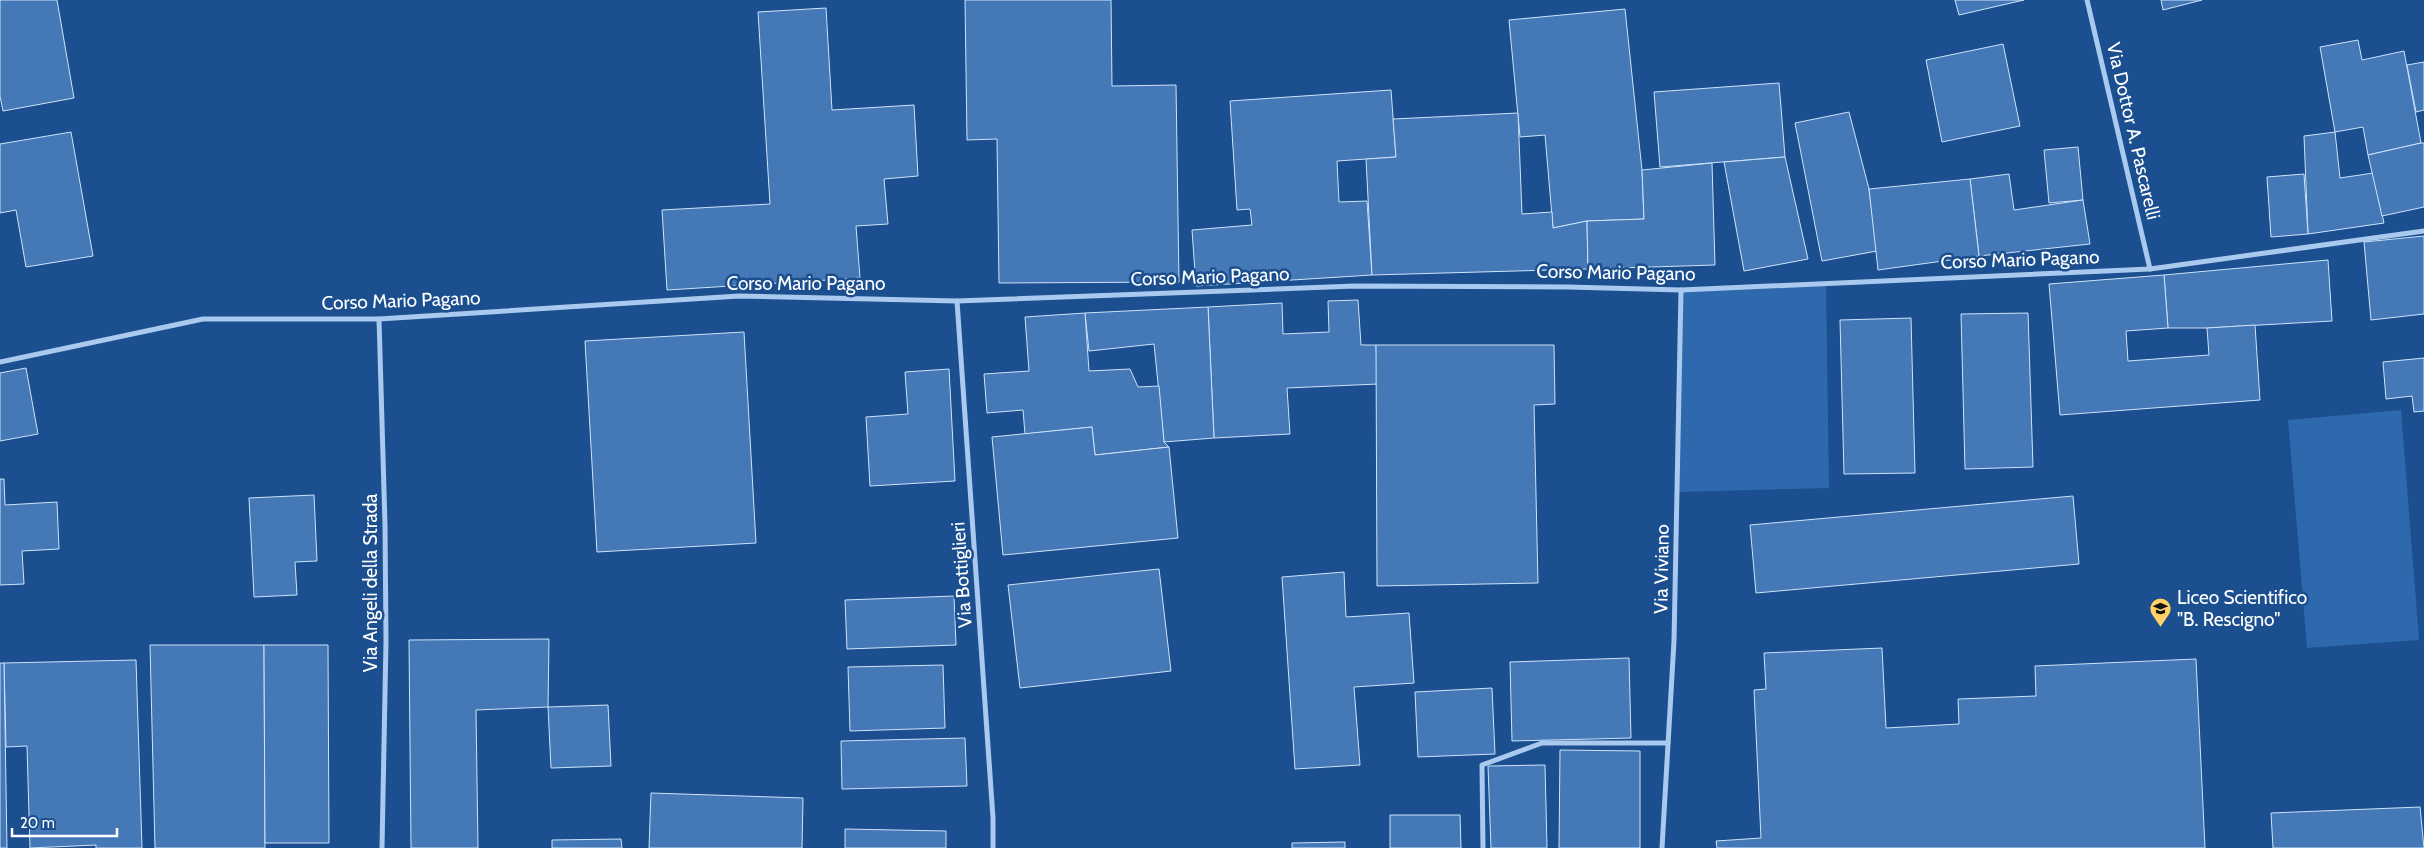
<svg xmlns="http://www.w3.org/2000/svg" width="2424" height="848" font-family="Cabin,sans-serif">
  <rect width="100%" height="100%" fill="#1b4f8f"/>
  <g fill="#2e69ad">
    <path d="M 1826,282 L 1829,488 L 1678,492 L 1681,290 Z"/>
    <path d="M 2401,410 L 2419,640 L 2307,648 L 2288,420 Z"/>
  </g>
  <g fill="#4478b7" stroke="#cfe3fa">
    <path d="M 0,0 L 57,0 L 74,98 L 3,111 L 0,96 Z"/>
    <path d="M 965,0 L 1111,0 L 1112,86 L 1176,85 L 1179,282 L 999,283 L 997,139 L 967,140 Z"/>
    <path d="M 1955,0 L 2024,0 L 1959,15 Z"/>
    <path d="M 2161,0 L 2202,0 L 2163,10 Z"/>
    <path d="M 826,8 L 832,110 L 914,105 L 918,176 L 884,179 L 888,224 L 856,226 L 860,278 L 667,290 L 662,210 L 770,204 L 758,12 Z"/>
    <path d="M 1625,9 L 1642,170 L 1644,219 L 1587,221 L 1553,228 L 1545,135 L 1520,137 L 1509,20 Z"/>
    <path d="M 2358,40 L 2362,60 L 2404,51 L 2421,143 L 2368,155 L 2363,127 L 2335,132 L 2320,47 Z"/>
    <path d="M 2003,44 L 2020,126 L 1942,142 L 1926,60 Z"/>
    <path d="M 2424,62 L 2424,110 L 2416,112 L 2407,65 Z"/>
    <path d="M 1779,83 L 1785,157 L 1660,167 L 1654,92 Z"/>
    <path d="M 1391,90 L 1396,157 L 1337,161 L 1339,202 L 1367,201 L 1372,275 L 1196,286 L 1192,230 L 1252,225 L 1250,209 L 1237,210 L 1230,101 Z"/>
    <path d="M 1849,112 L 1869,189 L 1877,251 L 1822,261 L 1795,123 Z"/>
    <path d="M 1518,113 L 1522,214 L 1552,212 L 1553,228 L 1587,221 L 1588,269 L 1372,275 L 1366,159 L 1396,157 L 1393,119 Z"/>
    <path d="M 71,132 L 93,256 L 26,267 L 16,210 L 0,213 L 0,144 Z"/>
    <path d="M 2335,132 L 2340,178 L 2373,173 L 2384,223 L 2308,234 L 2304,136 Z"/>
    <path d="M 2421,143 L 2424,143 L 2424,207 L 2382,216 L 2368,155 Z"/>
    <path d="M 2078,147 L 2083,200 L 2049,203 L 2044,150 Z"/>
    <path d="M 1785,157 L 1808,259 L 1744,271 L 1724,162 Z"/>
    <path d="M 1712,163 L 1715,265 L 1588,269 L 1587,221 L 1644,219 L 1642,170 Z"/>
    <path d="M 2009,174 L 2014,210 L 2083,200 L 2090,244 L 1979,256 L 1970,179 Z"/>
    <path d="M 2304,174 L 2308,234 L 2271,237 L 2267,177 Z"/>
    <path d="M 1970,179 L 1979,256 L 1878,270 L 1869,189 Z"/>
    <path d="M 2424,236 L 2424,314 L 2371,320 L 2364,242 Z"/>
    <path d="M 2328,260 L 2332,321 L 2207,328 L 2168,328 L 2164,275 Z"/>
    <path d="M 2164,275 L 2168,328 L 2126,331 L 2128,361 L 2209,355 L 2207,328 L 2255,325 L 2260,400 L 2060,415 L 2049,284 Z"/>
    <path d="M 1358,300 L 1361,345 L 1376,345 L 1378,384 L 1287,388 L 1290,434 L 1214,438 L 1208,307 L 1282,303 L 1283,334 L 1329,332 L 1328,301 Z"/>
    <path d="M 1208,307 L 1214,438 L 1164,442 L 1154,344 L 1089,351 L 1085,313 Z"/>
    <path d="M 1085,313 L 1089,371 L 1130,369 L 1138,387 L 1159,386 L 1164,442 L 1169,447 L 1095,455 L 1092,427 L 1025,434 L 1023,410 L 987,413 L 984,374 L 1029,371 L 1025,317 Z"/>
    <path d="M 2028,313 L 2033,467 L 1965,469 L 1961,314 Z"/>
    <path d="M 1911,318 L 1915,473 L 1844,474 L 1840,320 Z"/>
    <path d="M 744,332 L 756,543 L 597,552 L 585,341 Z"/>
    <path d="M 1376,345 L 1554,345 L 1555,404 L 1534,405 L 1538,583 L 1377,586 Z"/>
    <path d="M 2424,358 L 2424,411 L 2414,412 L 2412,396 L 2386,399 L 2383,362 Z"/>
    <path d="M 26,368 L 38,434 L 0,441 L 0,373 Z"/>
    <path d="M 949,369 L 955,481 L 870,486 L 866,417 L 908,414 L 905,372 Z"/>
    <path d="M 1092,427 L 1095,455 L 1169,447 L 1178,538 L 1003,555 L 992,437 Z"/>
    <path d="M 0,479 L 4,479 L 5,505 L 57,502 L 59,549 L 22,551 L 24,584 L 0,585 Z"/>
    <path d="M 314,495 L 317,561 L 295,562 L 297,595 L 254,597 L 249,498 Z"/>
    <path d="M 2073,496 L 2079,564 L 1756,593 L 1750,525 Z"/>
    <path d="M 1159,569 L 1171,671 L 1020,688 L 1008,585 Z"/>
    <path d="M 1344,572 L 1346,617 L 1409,613 L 1414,683 L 1354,687 L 1360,765 L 1295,769 L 1282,577 Z"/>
    <path d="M 954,596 L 956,645 L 847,649 L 845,600 Z"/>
    <path d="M 549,639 L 548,707 L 476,710 L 478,848 L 411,848 L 409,640 Z"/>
    <path d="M 150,645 L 264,645 L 265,848 L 155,848 Z"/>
    <path d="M 264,645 L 328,645 L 329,843 L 265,843 Z"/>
    <path d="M 1882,648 L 1886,728 L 1959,724 L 1958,699 L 2036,696 L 2035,666 L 2196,659 L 2205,848 L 1717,848 L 1716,841 L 1761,838 L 1754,690 L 1766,689 L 1764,653 Z"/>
    <path d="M 1629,658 L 1631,738 L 1512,741 L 1510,662 Z"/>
    <path d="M 136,660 L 142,848 L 96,848 L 96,845 L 30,848 L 27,746 L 6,747 L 4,663 Z"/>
    <path d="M 0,663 L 4,663 L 7,848 L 0,848 Z"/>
    <path d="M 943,665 L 945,728 L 850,731 L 848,667 Z"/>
    <path d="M 1492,688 L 1495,754 L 1418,757 L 1415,692 Z"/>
    <path d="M 608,705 L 611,766 L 551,768 L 548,707 Z"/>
    <path d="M 965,738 L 967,786 L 842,789 L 841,741 Z"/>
    <path d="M 1560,750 L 1640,751 L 1640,848 L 1559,848 Z"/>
    <path d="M 1545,765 L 1547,848 L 1491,848 L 1488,766 Z"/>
    <path d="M 651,793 L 803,798 L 802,848 L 649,848 Z"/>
    <path d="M 2420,807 L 2424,848 L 2273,848 L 2271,813 Z"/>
    <path d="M 1390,815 L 1460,815 L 1461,848 L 1390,848 Z"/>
    <path d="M 845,829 L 946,831 L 946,848 L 845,848 Z"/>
    <path d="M 621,839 L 622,848 L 552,848 L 552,840 Z"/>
    <path d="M 1345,842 L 1345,848 L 1292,848 L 1292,843 Z"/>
  </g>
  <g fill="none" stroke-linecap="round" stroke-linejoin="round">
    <g stroke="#a9c9ee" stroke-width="5">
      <path d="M 2087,0 L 2150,269"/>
      <path d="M 957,301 L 993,818 L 993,848"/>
      <path d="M 379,319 L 385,525 L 386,641 L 382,848"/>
      <path d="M 0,362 L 203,319 L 379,319 L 739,296 L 957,301 L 1355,286 L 1568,287 L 1681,290 L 2150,269 L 2424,231"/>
      <path d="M 1483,848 L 1482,765 L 1542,743 L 1668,743"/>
      <path d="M 1662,848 L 1674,641 L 1681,290"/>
    </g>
  </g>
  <defs>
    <symbol id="school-pin" viewBox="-11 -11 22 30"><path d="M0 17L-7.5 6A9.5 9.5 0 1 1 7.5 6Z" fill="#ffd166" stroke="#1b4f8f"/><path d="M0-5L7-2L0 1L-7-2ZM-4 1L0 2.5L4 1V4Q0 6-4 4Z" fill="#111"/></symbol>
  </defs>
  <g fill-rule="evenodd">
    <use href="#school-pin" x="2148" y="596" width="25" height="34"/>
  </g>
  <g text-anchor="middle" stroke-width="5" stroke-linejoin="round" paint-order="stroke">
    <g font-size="19" fill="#fff" stroke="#1b4f8f">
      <text transform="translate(2134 131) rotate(77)" y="7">Via Dottor A. Pascarelli</text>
      <text transform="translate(2020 259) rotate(-2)" y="7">Corso Mario Pagano</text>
      <text transform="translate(1616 272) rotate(1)" y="7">Corso Mario Pagano</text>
      <text transform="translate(1210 276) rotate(-2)" y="7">Corso Mario Pagano</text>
      <text x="806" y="290">Corso Mario Pagano</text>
      <text transform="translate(401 300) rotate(-2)" y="7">Corso Mario Pagano</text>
      <text transform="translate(1661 569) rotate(-89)" y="7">Via Viviano</text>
      <text transform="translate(961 575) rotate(-94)" y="7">Via Bottiglieri</text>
      <text transform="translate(370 583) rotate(-90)" y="7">Via Angeli della Strada</text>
    </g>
    <g font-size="19" fill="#fff" stroke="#1b4f8f" text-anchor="start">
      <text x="2177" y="604">Liceo Scientifico<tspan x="2177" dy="22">"B. Rescigno"</tspan></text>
    </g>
  </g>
  <path d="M12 828v8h105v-8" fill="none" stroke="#ffffff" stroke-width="2.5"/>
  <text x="20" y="828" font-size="15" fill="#ffffff" stroke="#1b4f8f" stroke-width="4" paint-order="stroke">20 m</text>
</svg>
